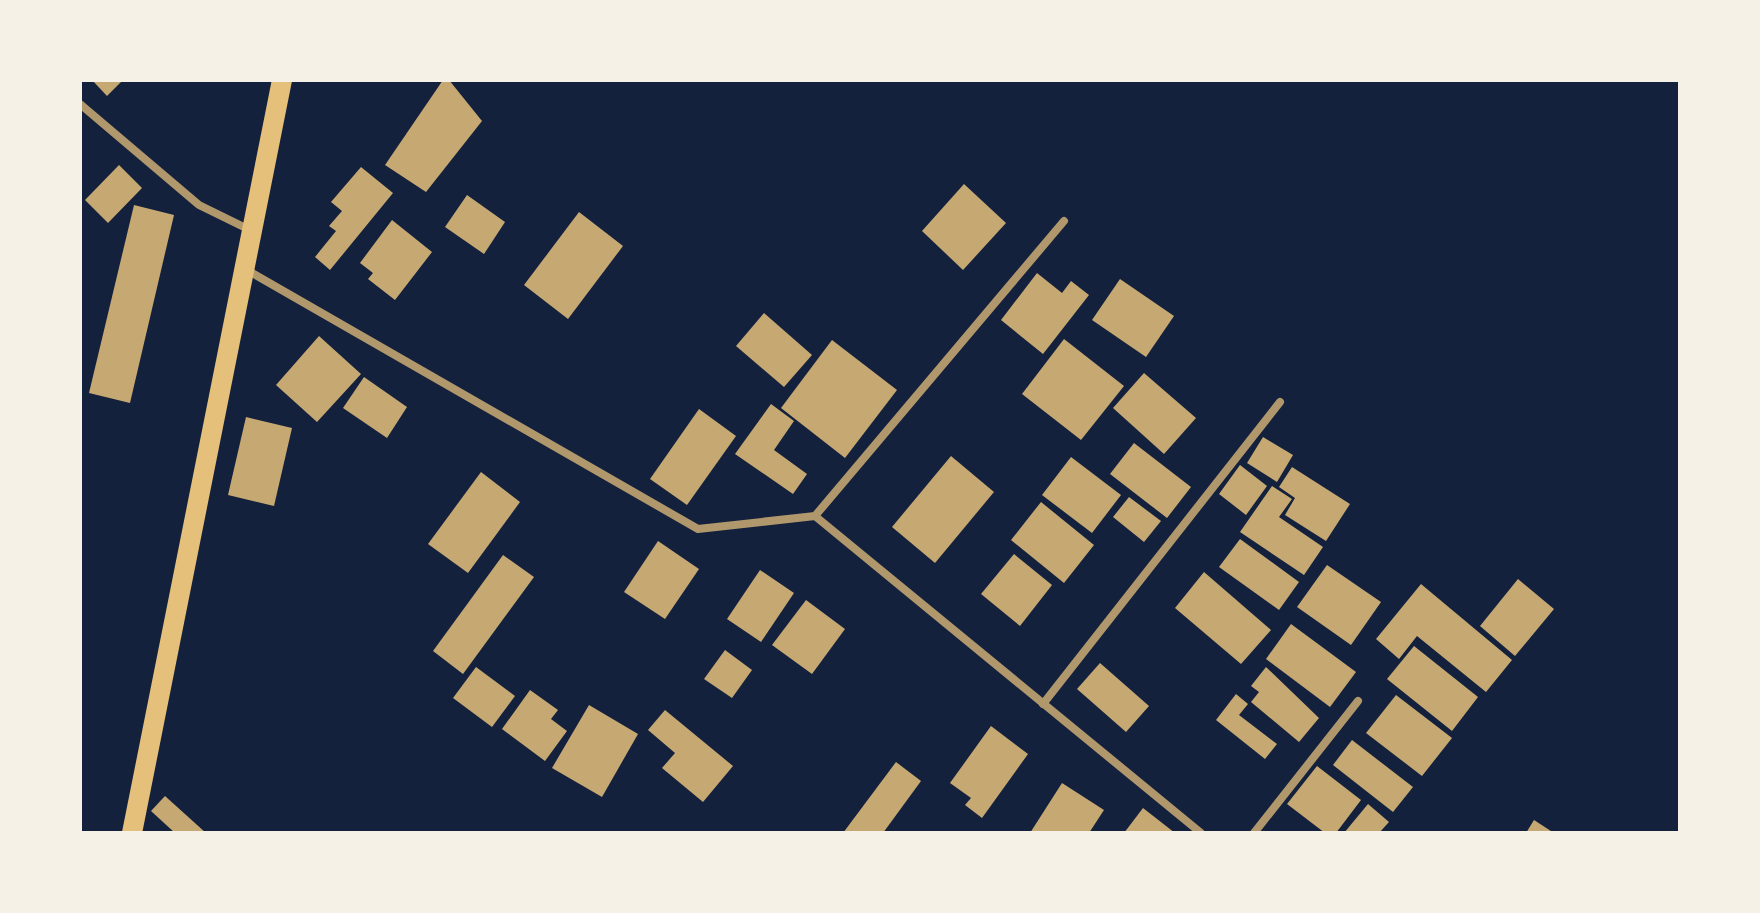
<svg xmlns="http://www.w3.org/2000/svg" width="1760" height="913" font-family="'IBM Plex Sans',sans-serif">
  <rect width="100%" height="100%" fill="#14213d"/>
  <g fill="#c6a872">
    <path d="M 92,80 L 123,80 L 107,96 Z"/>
    <path d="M 443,80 L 449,80 L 482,121 L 426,192 L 385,165 Z"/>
    <path d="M 119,165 L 142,188 L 108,223 L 85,200 Z"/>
    <path d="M 361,167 L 393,193 L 330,270 L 315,257 L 336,231 L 329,226 L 342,211 L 331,202 Z"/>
    <path d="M 964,184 L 1006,223 L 963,270 L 922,231 Z"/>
    <path d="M 467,195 L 505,222 L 484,254 L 445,227 Z"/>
    <path d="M 134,205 L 174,215 L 130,403 L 89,393 Z"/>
    <path d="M 579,212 L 623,246 L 568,319 L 524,285 Z"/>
    <path d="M 392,220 L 432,252 L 395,300 L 368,279 L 373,273 L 360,263 Z"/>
    <path d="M 1037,273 L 1062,293 L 1071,281 L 1089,295 L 1043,354 L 1001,320 Z"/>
    <path d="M 1120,279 L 1174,316 L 1146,357 L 1092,320 Z"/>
    <path d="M 764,313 L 812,355 L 784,387 L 736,346 Z"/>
    <path d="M 319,336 L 361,374 L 317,422 L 276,385 Z"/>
    <path d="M 1064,339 L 1124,386 L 1081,440 L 1022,394 Z"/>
    <path d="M 832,340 L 897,390 L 845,458 L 781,408 Z"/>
    <path d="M 1144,373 L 1196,418 L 1164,454 L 1113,408 Z"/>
    <path d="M 364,377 L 407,407 L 387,438 L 343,408 Z"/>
    <path d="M 771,404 L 794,421 L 774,450 L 807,474 L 793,494 L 735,454 Z"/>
    <path d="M 699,409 L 736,436 L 687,505 L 650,479 Z"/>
    <path d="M 246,417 L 292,428 L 274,506 L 228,495 Z"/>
    <path d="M 1263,437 L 1293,455 L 1277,482 L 1247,463 Z"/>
    <path d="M 1134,443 L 1191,487 L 1167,518 L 1110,474 Z"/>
    <path d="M 951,456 L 994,492 L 935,563 L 892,527 Z"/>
    <path d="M 1071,457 L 1121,495 L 1092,533 L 1042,495 Z"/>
    <path d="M 1240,465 L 1267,486 L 1246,515 L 1219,494 Z"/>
    <path d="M 1292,467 L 1350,504 L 1326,541 L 1285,515 L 1295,498 L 1279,487 Z"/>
    <path d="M 481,472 L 520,502 L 468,573 L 428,544 Z"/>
    <path d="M 1272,486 L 1292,499 L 1279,517 L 1323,547 L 1304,575 L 1240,532 Z"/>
    <path d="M 1129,497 L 1161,521 L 1144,542 L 1113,517 Z"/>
    <path d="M 1041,502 L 1094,545 L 1064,583 L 1011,540 Z"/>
    <path d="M 1240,539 L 1299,582 L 1279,610 L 1219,567 Z"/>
    <path d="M 658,541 L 699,569 L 665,619 L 624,592 Z"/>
    <path d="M 1014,554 L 1052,585 L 1020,626 L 981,594 Z"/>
    <path d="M 503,555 L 534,577 L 463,674 L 433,651 Z"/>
    <path d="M 1327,565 L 1381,602 L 1351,645 L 1297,607 Z"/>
    <path d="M 760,570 L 794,593 L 761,642 L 727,619 Z"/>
    <path d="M 1204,572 L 1271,630 L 1241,664 L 1175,608 Z"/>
    <path d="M 1518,579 L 1554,609 L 1515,656 L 1480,626 Z"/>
    <path d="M 1421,584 L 1512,660 L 1486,692 L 1417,636 L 1399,659 L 1376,639 Z"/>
    <path d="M 806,600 L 845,629 L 812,674 L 772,645 Z"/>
    <path d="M 1291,624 L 1356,672 L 1330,707 L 1266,659 Z"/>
    <path d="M 1414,646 L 1478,697 L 1452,731 L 1387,679 Z"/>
    <path d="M 725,650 L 752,670 L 732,698 L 704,679 Z"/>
    <path d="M 1100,663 L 1149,706 L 1126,732 L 1077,689 Z"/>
    <path d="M 476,667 L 515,696 L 492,727 L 453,698 Z"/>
    <path d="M 1266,667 L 1319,718 L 1299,742 L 1251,702 L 1259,692 L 1251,686 Z"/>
    <path d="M 530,690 L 558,710 L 551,719 L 567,731 L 545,761 L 502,729 Z"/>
    <path d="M 1236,694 L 1248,704 L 1239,715 L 1277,744 L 1265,759 L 1216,720 Z"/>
    <path d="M 1396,695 L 1452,738 L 1422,776 L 1366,733 Z"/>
    <path d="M 589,705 L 638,734 L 602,797 L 552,768 Z"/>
    <path d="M 665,710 L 733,766 L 703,802 L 662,768 L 675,753 L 648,730 Z"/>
    <path d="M 991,726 L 1028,754 L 982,818 L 965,805 L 971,798 L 950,783 Z"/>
    <path d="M 1352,740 L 1413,787 L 1393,812 L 1333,765 Z"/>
    <path d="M 896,762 L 921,781 L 883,833 L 843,833 Z"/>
    <path d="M 1317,766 L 1361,800 L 1336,833 L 1325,833 L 1287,804 Z"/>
    <path d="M 1062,783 L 1104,810 L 1089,833 L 1030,833 Z"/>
    <path d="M 165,796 L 206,833 L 175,833 L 151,811 Z"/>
    <path d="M 1368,804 L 1389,822 L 1379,833 L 1344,833 Z"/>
    <path d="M 1143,808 L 1175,833 L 1124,833 Z"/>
    <path d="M 1534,820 L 1554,833 L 1526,833 Z"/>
  </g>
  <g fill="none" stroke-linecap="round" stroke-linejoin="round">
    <g stroke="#b1986c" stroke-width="8">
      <path d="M 80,104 L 199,205 L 252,231"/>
      <path d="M 247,270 L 698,529 L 815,516 L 1201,833"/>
      <path d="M 815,516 L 1064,221"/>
      <path d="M 1043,704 L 1280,402"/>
      <path d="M 1254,833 L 1358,701"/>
    </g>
    <path stroke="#e5c07b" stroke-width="20" d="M 132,833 L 282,80"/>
  </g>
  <rect width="1760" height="913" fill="none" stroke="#f6f1e7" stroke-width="164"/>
</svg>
